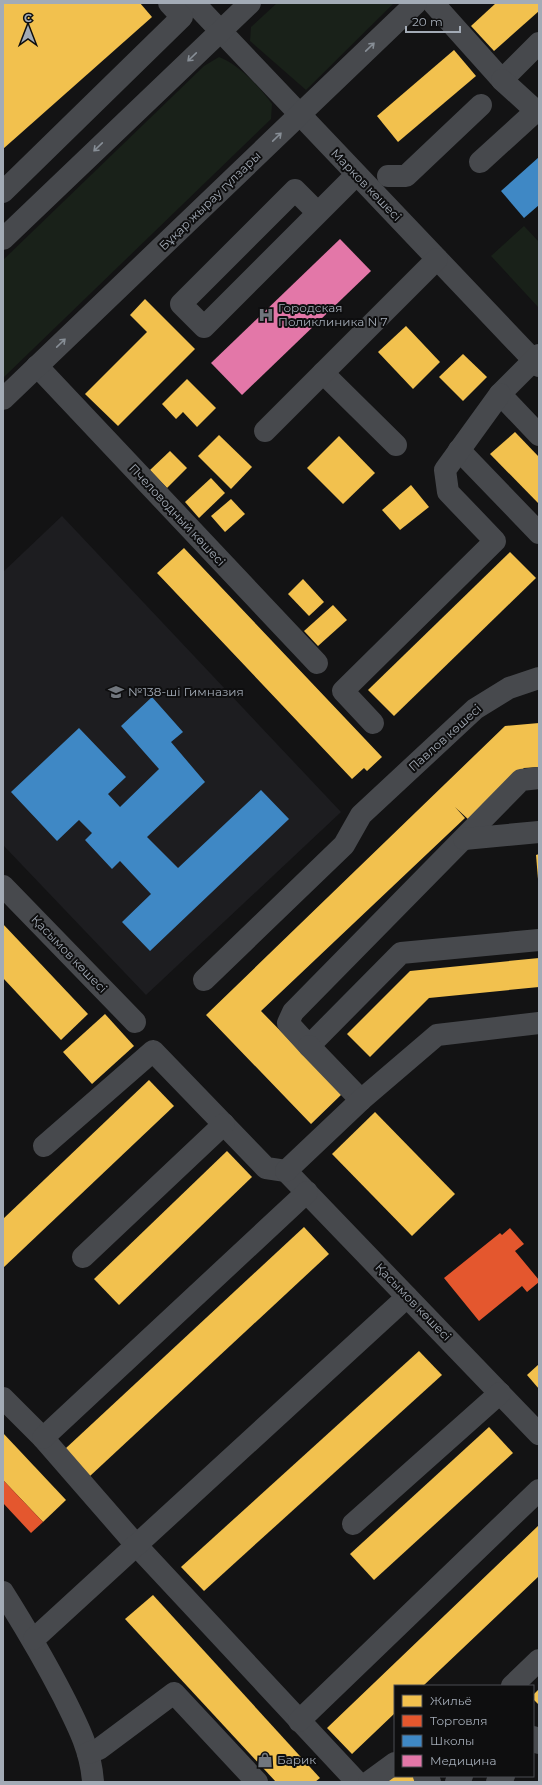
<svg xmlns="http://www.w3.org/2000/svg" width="542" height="1785" font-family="Montserrat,sans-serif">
  <rect width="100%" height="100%" fill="#131314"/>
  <path fill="#1d1d20" d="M 62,516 L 341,812 L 146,995 L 3,845 L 3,572 Z"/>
  <g fill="#192119">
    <path d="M 277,3 L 394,3 L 306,90 L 250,41 L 251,27 Z"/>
    <path d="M 219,57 C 238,64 260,87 272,104 L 271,119 L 3,378 L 3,260 L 204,66 Z"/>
    <path d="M 524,226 L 539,242 L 539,308 L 491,256 Z"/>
  </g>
  <g fill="#f2c14e">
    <path d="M 3,3 L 140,3 L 152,17 L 3,149 Z"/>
    <path d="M 496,3 L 539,3 L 539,11 L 494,51 L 471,26 Z"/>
    <path d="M 454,50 L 476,76 L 398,142 L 377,116 Z"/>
    <path d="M 145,299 L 195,349 L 118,426 L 85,394 L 147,332 L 130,315 Z"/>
    <path d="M 406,326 L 440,362 L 413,389 L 378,352 Z"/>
    <path d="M 463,354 L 487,377 L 463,401 L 439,377 Z"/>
    <path d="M 187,379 L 216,408 L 197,427 L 183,412 L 176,419 L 162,404 Z"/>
    <path d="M 515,432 L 539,457 L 539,504 L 490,454 Z"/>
    <path d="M 219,435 L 252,467 L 231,489 L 198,456 Z"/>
    <path d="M 339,436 L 375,473 L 343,504 L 307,468 Z"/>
    <path d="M 170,451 L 187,468 L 167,488 L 150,470 Z"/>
    <path d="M 211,478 L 225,493 L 199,518 L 185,502 Z"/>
    <path d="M 411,485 L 429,507 L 400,530 L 382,510 Z"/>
    <path d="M 231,499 L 245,514 L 225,532 L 211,516 Z"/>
    <path d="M 184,548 L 382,757 L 367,771 L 364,768 L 352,779 L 157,573 Z"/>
    <path d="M 510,552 L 536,578 L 394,716 L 368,690 Z"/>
    <path d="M 303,579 L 324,602 L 309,616 L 288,594 Z"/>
    <path d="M 333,605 L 347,620 L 318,646 L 304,631 Z"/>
    <path d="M 539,723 L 539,767 L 524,768 L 470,821 L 455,807 L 465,818 L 261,1011 L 342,1094 L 311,1124 L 206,1015 L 505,726 Z"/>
    <path d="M 539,854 L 539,879 L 538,879 L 536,855 Z"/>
    <path d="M 3,924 L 88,1014 L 61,1040 L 3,978 Z"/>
    <path d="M 539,958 L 539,987 L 429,998 L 370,1057 L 347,1034 L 410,971 Z"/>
    <path d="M 105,1014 L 134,1046 L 92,1084 L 63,1052 Z"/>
    <path d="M 149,1080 L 174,1106 L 3,1268 L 3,1219 Z"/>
    <path d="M 375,1112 L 455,1194 L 412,1236 L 332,1154 Z"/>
    <path d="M 227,1151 L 252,1177 L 119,1305 L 94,1279 Z"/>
    <path d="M 304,1227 L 329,1254 L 90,1476 L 65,1449 Z"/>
    <path d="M 419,1351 L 442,1375 L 204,1591 L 181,1567 Z"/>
    <path d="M 539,1364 L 539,1389 L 527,1375 Z"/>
    <path d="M 489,1427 L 513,1453 L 374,1580 L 350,1554 Z"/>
    <path d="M 3,1433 L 66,1500 L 43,1522 L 3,1480 Z"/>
    <path d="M 539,1525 L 539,1576 L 423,1686 L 395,1686 L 395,1713 L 352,1754 L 327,1728 Z"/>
    <path d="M 153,1595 L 320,1778 L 315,1782 L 276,1782 L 125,1619 Z"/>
    <path d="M 539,1689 L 539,1705 L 533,1699 L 533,1695 Z"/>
    <path d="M 395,1776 L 413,1776 L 418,1782 L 386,1782 Z"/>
  </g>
  <g fill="#e4572e">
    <path d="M 510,1228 L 524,1244 L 515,1251 L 539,1280 L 539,1282 L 527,1292 L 522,1286 L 479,1321 L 444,1278 L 500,1233 L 502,1235 Z"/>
    <path d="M 3,1480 L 43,1522 L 31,1533 L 3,1503 Z"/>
  </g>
  <g fill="#3f88c5">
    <path d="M 539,157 L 539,205 L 524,218 L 501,191 Z"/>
    <path d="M 152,697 L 183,732 L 171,742 L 205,782 L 147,837 L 178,868 L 261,790 L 289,819 L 150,951 L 122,922 L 151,894 L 120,861 L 112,869 L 85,840 L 92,833 L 79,820 L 57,841 L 11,792 L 79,728 L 126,777 L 108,794 L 120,807 L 159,769 L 121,726 Z"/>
  </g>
  <path fill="#e377a8" d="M 340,239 L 371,271 L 242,395 L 211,363 Z"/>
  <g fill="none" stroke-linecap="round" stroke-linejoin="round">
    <g stroke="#47494d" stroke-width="22">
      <path d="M 194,3 L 539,366"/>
      <path d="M 433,3 L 502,80 L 539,43"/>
      <path d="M 480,162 L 536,111 L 502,80"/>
      <path d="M 388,176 L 406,176 L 481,105"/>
      <path d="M 3,192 L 182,17 L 169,3"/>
      <path d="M 318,213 L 295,190 L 181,304 L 204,327 L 356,175"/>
      <path d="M 3,239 L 250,3"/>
      <path d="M 539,355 L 500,394 L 539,435"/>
      <path d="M 37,366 L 317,663"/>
      <path d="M 323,373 L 396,445"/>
      <path d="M 3,399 L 416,3"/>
      <path d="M 265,431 L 437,259"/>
      <path d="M 459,450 L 539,533"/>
      <path d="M 373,723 L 343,691 L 495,541 L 448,492 L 445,470 L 500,394"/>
      <path d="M 539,778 L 521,780 L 293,1012 L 288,1023 L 309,1046 L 401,953 L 539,940"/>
      <path d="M 464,839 L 539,832"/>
      <path d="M 3,886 L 135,1022"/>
      <path d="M 204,980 L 344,845 L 361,815 L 475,709 L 509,688 L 539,678"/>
      <path d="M 309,1046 L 361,1100"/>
      <path d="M 44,1146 L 153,1051 L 266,1168 L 286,1171"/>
      <path d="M 286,1171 L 539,1434"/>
      <path d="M 286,1171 L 361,1100 L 437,1035 L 539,1023"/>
      <path d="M 83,1257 L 224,1124"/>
      <path d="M 3,1398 L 43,1438 L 137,1546 L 357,1782"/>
      <path d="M 43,1438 L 307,1192"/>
      <path d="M 353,1524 L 500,1393"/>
      <path d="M 3,1592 C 25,1627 44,1659 63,1696 C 77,1724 91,1750 93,1782"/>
      <path d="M 34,1639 L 407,1297"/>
      <path d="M 512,1686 L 539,1660"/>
      <path d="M 299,1721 L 539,1490"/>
      <path d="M 533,1737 L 539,1743"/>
      <path d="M 88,1753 L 99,1749 L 174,1693 L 257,1782"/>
      <path d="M 424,1776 L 430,1782"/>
      <path d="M 369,1782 L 395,1763"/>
      <path d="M 456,1782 L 462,1776"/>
      <path d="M 497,1782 L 504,1776"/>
    </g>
  </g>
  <defs><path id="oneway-shaft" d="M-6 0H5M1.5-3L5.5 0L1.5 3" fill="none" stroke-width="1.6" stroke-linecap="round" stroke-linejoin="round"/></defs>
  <g stroke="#878e96">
    <use href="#oneway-shaft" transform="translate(370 47) rotate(-44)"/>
    <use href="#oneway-shaft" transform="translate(192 57) rotate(136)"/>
    <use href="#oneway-shaft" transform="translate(277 137) rotate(-44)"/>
    <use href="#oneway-shaft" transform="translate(98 147) rotate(136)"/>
    <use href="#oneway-shaft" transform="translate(61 343) rotate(-44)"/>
  </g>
  <defs>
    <symbol id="hospital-bare" viewBox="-9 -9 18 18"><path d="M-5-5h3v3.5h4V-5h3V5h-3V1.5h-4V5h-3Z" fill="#71767d" stroke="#0e0e0f" stroke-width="2.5" paint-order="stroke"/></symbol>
    <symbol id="school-bare" viewBox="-9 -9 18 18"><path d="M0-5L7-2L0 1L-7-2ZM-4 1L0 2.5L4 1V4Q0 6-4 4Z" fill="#71767d" stroke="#0e0e0f" stroke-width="2.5" paint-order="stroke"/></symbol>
    <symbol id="shop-bare" viewBox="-9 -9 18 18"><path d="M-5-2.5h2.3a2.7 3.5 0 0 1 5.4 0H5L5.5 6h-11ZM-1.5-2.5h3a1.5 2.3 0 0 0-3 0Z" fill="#71767d" stroke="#0e0e0f" stroke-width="2.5" paint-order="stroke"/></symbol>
  </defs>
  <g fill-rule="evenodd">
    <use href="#hospital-bare" x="255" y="304" width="22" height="22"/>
    <use href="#school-bare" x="105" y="681" width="22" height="22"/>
    <use href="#shop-bare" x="254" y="1749" width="22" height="22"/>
  </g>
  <g text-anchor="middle" stroke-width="4" stroke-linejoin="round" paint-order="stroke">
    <g font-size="12" fill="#a3abb6" stroke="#0e0e0f">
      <text transform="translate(366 185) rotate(46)" y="4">Марков көшесі</text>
      <text transform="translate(210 201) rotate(-44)" y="4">Бұқар жырау гүлзары</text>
      <text transform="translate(177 515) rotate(47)" y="4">Пчеловодный көшесі</text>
      <text transform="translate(445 738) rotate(-42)" y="4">Павлов көшесі</text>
      <text transform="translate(69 954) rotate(46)" y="4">Қасымов көшесі</text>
      <text transform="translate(413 1302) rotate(46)" y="4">Қасымов көшесі</text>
    </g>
    <g font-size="12" fill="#a3abb6" stroke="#0e0e0f" text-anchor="start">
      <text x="278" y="312">Городская<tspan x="278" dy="14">Поликлиника N 7</tspan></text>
      <text x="128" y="696">№138-ші Гимназия</text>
      <text x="277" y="1764">Барик</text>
    </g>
  </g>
  <rect width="542" height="1785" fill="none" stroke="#a3abb6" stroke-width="8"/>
  <rect x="394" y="1685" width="140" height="92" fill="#0e0e0f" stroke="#4a4d52"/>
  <rect x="402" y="1695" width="20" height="12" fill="#f2c14e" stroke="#4a4d52"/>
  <text x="430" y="1705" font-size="12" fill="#a3abb6">Жильё</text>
  <rect x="402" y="1715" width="20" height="12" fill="#e4572e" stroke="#4a4d52"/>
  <text x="430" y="1725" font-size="12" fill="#a3abb6">Торговля</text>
  <rect x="402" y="1735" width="20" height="12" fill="#3f88c5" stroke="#4a4d52"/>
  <text x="430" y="1745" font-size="12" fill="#a3abb6">Школы</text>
  <rect x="402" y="1755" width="20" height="12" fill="#e377a8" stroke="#4a4d52"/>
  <text x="430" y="1765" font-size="12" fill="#a3abb6">Медицина</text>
  <g transform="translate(28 28)" stroke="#0e0e0f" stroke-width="3" paint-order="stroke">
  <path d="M0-3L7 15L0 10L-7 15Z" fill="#a3abb6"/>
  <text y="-6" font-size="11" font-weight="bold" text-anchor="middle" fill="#a3abb6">С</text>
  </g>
  <path d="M406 26v6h54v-6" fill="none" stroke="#a3abb6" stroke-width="2"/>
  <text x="412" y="26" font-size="12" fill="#a3abb6" stroke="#0e0e0f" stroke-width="3" paint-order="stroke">20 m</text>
</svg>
